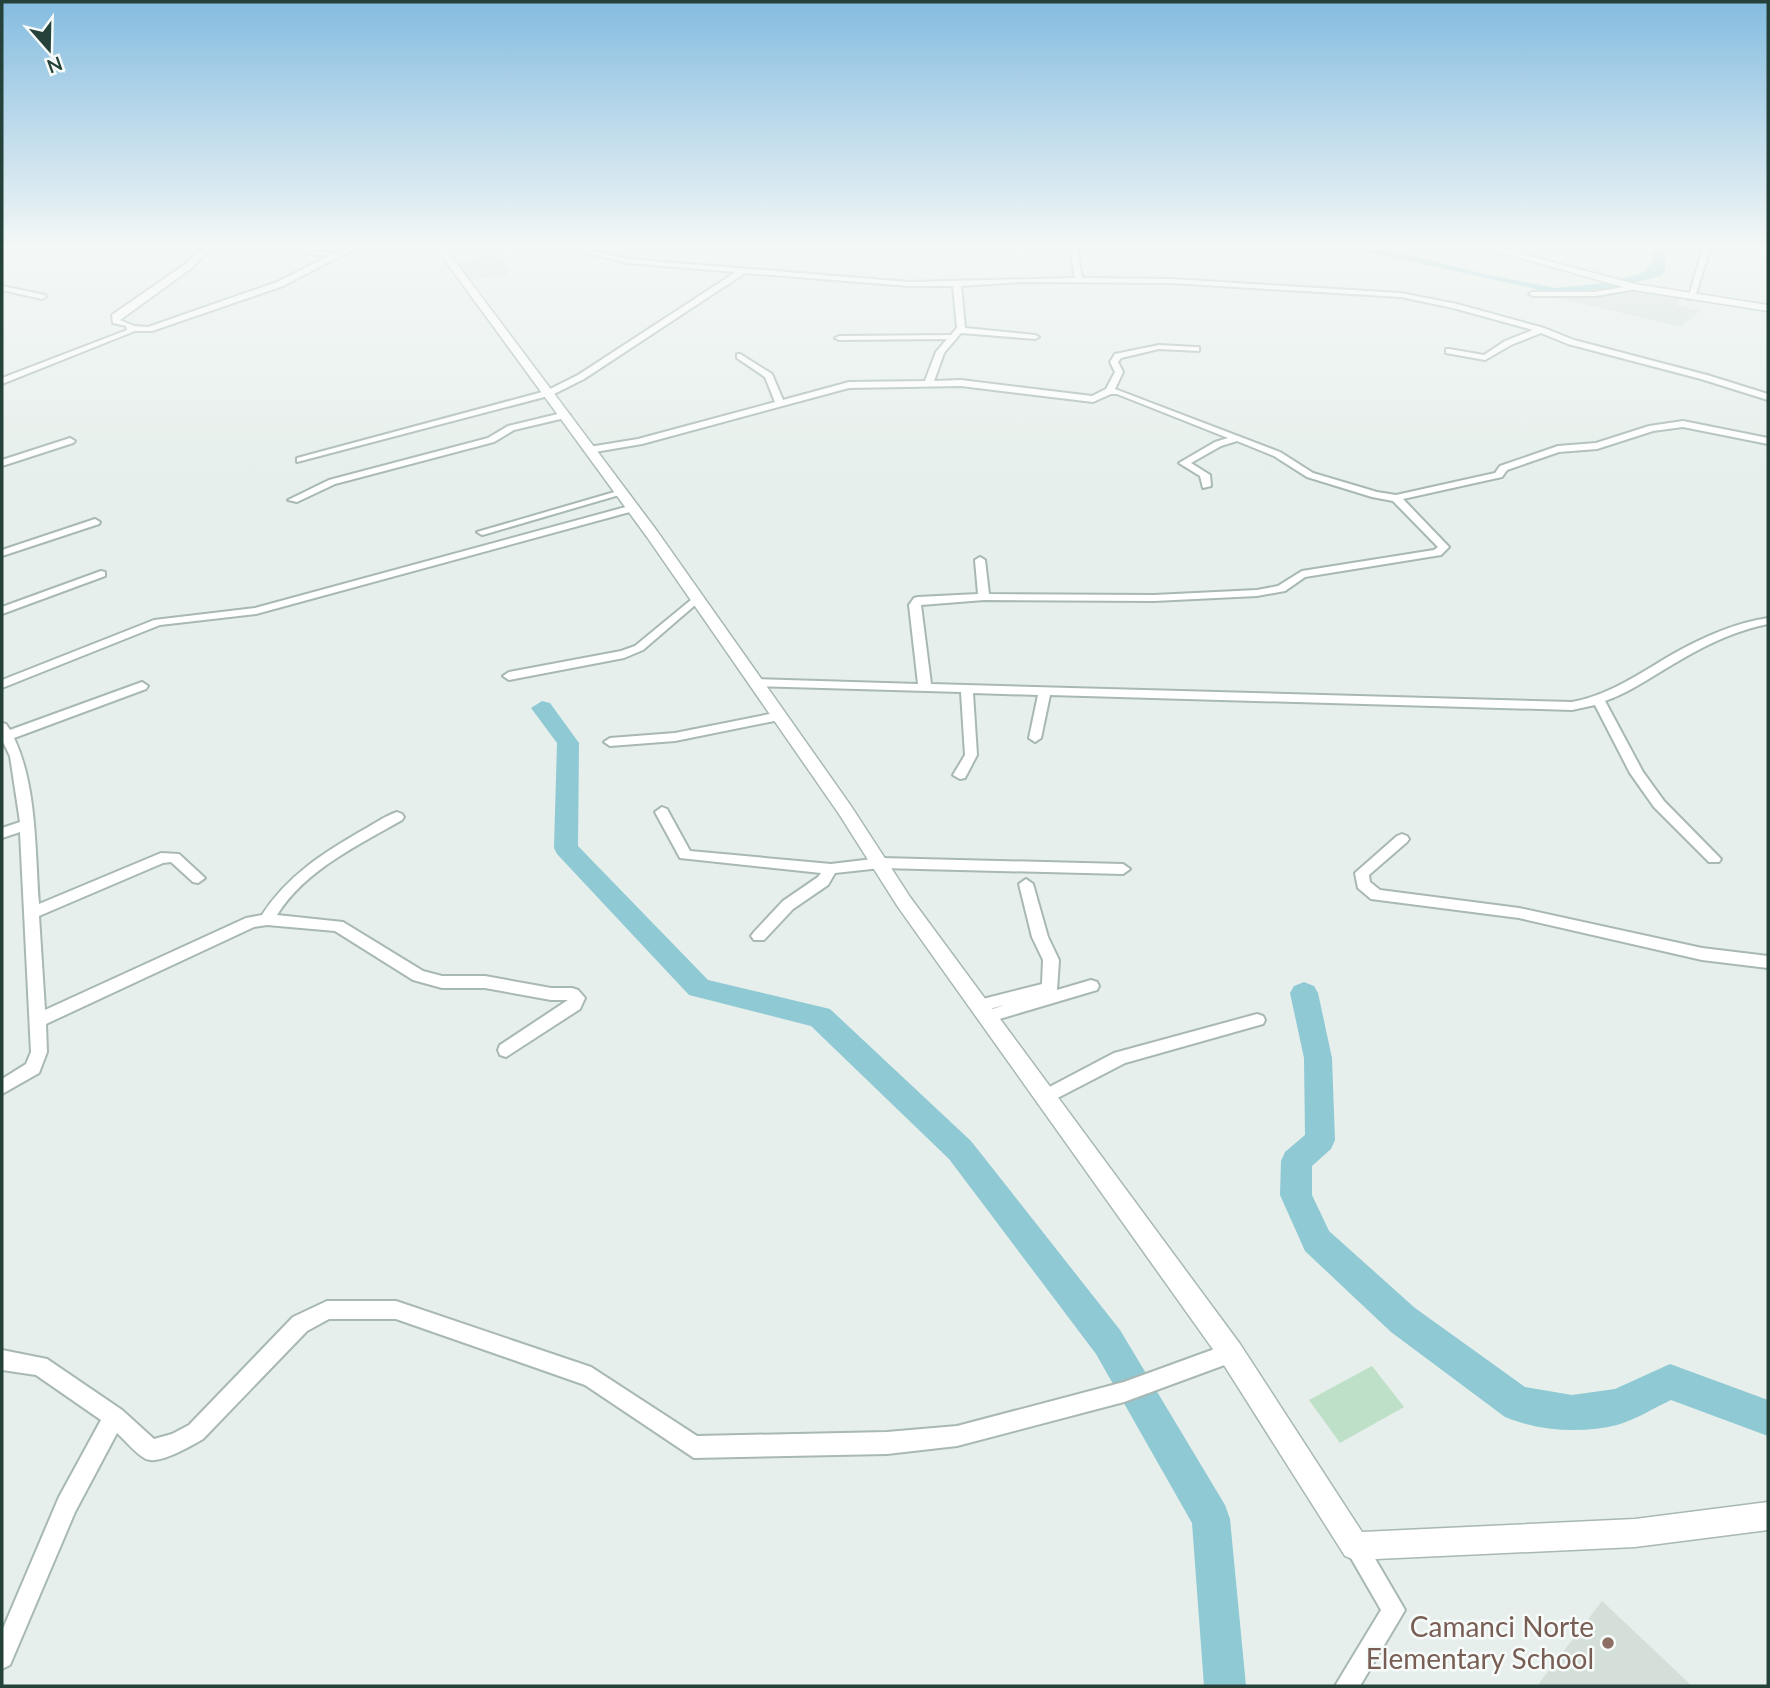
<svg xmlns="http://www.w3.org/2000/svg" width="1770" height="1688" font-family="Lato,sans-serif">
  <rect width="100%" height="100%" fill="#e6efeb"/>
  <g fill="#d4dfda">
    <path d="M 483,254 L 501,256 L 509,275 L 465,280 L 455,265 Z"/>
    <path d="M 1636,288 L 1681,298 L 1676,305 L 1700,311 L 1681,327 L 1550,296 L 1595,295 Z"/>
    <path d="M 1602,1601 L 1692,1686 L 1537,1686 Z"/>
  </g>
  <path fill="#bfe0c8" d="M 1372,1366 L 1404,1407 L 1340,1443 L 1309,1400 Z"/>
  <path fill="#8ec9d4" d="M 1348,248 L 1389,250 L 1484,274 L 1556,288 L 1606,283 L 1643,273 L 1653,261 L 1652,248 L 1665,248 L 1665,270 L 1661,276 L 1610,289 L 1545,291 Z"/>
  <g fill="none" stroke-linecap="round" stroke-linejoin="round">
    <g fill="#8ec9d4" fill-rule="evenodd">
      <path d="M 542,701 L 550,703 L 579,743 L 578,846 L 708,980 L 830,1009 L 971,1141 L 1120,1330 L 1225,1505 L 1230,1519 L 1246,1686 L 1204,1686 L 1192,1523 L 1096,1354 L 949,1159 L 811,1026 L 689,995 L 557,854 L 554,848 L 557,743 L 531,708 Z"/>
      <path d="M 1304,982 L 1314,986 L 1318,993 L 1332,1058 L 1335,1140 L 1331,1149 L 1312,1166 L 1312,1195 L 1329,1231 L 1415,1308 L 1525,1387 L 1572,1395 L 1615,1389 L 1670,1364 L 1768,1400 L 1768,1436 L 1671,1400 C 1654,1408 1635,1420 1617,1425 C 1582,1434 1539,1431 1505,1417 L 1391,1332 L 1305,1251 L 1280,1195 L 1281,1161 L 1285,1152 L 1305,1135 L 1304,1058 L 1290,993 L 1294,986 Z"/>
    </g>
    <defs>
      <g id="minor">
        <path d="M 203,248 L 210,248 L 193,267 L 120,320 L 134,326 L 148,327 L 277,282 L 329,256 L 264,248 L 336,253 L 347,248 L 356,248 L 283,286 L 152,331 L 135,331 L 2,384 L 2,378 L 127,330 L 126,326 L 113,323 L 112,315 L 187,263 Z"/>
        <path d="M 567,248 L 580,248 L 628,259 L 909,282 L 1075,278 L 1070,248 L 1077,248 L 1082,278 L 1171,279 L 1401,293 L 1457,304 L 1544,328 L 1574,340 L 1707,375 L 1768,394 L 1768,400 L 1701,379 L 1568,344 L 1541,333 L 1511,345 L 1485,360 L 1446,353 L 1446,349 L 1449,349 L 1484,355 L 1505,341 L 1533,330 L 1453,308 L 1401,297 L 1171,283 L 1021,282 L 961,286 L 965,328 L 1035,335 L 1039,337 L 1035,339 L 961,333 L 944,353 L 934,381 L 961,380 L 1092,396 L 1106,389 L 1115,372 L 1110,362 L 1115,354 L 1159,345 L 1196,347 L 1199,347 L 1199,351 L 1159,349 L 1121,358 L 1118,362 L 1123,372 L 1115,389 L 1280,452 L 1313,473 L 1377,492 L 1396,495 L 1495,473 L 1500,466 L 1558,446 L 1596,443 L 1649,426 L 1683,421 L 1768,438 L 1768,444 L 1683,427 L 1653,431 L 1597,449 L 1559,452 L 1507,470 L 1502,477 L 1403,499 L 1449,547 L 1441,555 L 1305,577 L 1285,591 L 1257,596 L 1154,601 L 984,600 L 921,605 L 931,684 L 1572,702 C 1610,695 1640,673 1673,654 C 1703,637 1735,623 1768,618 L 1768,624 C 1738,630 1709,643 1682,659 C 1657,673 1633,691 1605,701 L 1643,772 L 1664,801 L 1721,859 L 1719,862 L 1709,862 L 1654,807 L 1630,773 L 1595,705 L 1572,710 L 1050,695 L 1041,738 L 1035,742 L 1029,738 L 1038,695 L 973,693 L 977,755 L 965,778 L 960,779 L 953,775 L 965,755 L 961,692 L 753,686 L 751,683 L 757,679 L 918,684 L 909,605 L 914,598 L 918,597 L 978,594 L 975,560 L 980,557 L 985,560 L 989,594 L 1154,595 L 1257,590 L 1278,586 L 1302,571 L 1434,550 L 1438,547 L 1393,501 L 1372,497 L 1307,477 L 1274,456 L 1237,441 L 1221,446 L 1191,463 L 1210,475 L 1211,486 L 1203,488 L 1200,476 L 1179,463 L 1215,442 L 1228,438 L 1117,394 L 1111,394 L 1093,402 L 961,386 L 849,388 L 642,444 L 589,453 L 584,450 L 589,447 L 638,439 L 775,402 L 765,377 L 737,358 L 737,354 L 740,354 L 772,374 L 783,400 L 849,382 L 925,381 L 936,352 L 947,339 L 839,340 L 835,338 L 839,336 L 951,335 L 957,328 L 953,286 L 909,286 L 745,273 L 584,379 L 552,395 L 297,462 L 297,458 L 546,391 L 578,375 L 736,272 L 628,263 Z"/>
        <path d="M 1703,248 L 1710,248 L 1695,297 L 1688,299 Z"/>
        <path d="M 1634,285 L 1637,285 L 1637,289 L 1595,296 L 1533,296 L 1529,294 L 1533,292 L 1595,292 Z"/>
        <path d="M 2,286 L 45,295 L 46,297 L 42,299 L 2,290 Z"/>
        <path d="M 566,412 L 570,415 L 569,417 L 514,430 L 494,442 L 335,484 L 297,502 L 288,500 L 329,480 L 488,438 L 508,426 Z"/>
        <path d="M 70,438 L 75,441 L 73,443 L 2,466 L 2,460 Z"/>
        <path d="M 618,491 L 626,493 L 486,534 L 482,535 L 477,532 Z"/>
        <path d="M 633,505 L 638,508 L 637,510 L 256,614 L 160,625 L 2,688 L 2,680 L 154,620 L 255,608 Z"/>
        <path d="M 95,519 L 100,522 L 99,524 L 2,556 L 2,550 Z"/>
        <path d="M 101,571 L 105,572 L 105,576 L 2,614 L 2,607 Z"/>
        <path d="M 697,595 L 703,598 L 701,600 L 643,650 L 624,658 L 509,680 L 503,676 L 509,672 L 621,651 L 635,646 Z"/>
        <path d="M 142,682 L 148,686 L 146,689 L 14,738 C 37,786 35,852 39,904 L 161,853 L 179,854 L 205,878 L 198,883 L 193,882 L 171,862 L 163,863 L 39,916 L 45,1010 L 246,918 L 262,915 C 287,876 323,853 363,830 C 374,824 385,816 397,812 L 402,814 L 404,817 L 402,820 C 357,846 305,870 277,915 L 343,922 L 423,971 L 442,976 L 485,976 L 551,988 L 572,988 L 578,990 L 585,998 L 580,1009 L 506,1057 L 500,1055 L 498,1050 L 500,1045 L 568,1000 L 551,1000 L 485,988 L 442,988 L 413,980 L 335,931 L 267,925 L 254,927 L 46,1024 L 47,1052 L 39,1073 L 2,1094 L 2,1079 L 26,1064 L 31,1052 L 20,832 L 2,838 L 2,828 L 20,822 L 10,756 L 2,740 L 2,723 L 6,724 L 10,730 Z"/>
        <path d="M 780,712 L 784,713 L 786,716 L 784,719 L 675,741 L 610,746 L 604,742 L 610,738 L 675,733 Z"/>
        <path d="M 662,807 L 667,809 L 690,851 L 831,864 L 881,858 L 1123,864 L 1130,869 L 1123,874 L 881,868 L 835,873 L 828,885 L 793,909 L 764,940 L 754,940 L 751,936 L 754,932 L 783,901 L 818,877 L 821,873 L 680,858 L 655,812 Z"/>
        <path d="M 1402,834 L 1407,836 L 1409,839 L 1407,842 L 1369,875 L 1370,882 L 1380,890 L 1519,908 L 1702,948 L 1768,956 L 1768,968 L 1702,960 L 1519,918 L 1371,899 L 1358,888 L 1355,873 L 1397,836 Z"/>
        <path d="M 1026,879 L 1033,884 L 1048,937 L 1059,960 L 1057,990 L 1091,980 L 1097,982 L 1099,986 L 1097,990 L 986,1023 L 980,1021 L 978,1017 L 980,1013 L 1005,1005 L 981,1011 L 975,1009 L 973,1005 L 975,1001 L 1042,984 L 1043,960 L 1032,937 L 1019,884 Z"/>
        <path d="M 1257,1014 L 1263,1016 L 1265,1020 L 1263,1024 L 1125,1063 L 1044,1105 L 1038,1103 L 1036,1098 L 1038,1093 L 1114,1053 Z"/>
        <path d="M 327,1301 L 396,1301 L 591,1367 L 697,1436 L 887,1432 L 957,1426 L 1124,1382 L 1231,1343 L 1238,1346 L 1241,1353 L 1238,1360 L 1124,1402 L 957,1446 L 887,1454 L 694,1458 L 585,1385 L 396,1319 L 329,1319 L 307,1331 L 203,1439 C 191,1446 159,1465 146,1459 C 136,1454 126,1441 117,1433 L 75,1512 L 10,1665 L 2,1669 L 2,1631 L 59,1497 L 101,1420 L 36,1375 L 2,1370 L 2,1350 L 47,1359 L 122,1410 L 154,1439 L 172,1434 L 189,1425 L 293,1317 Z"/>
        <path d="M 1355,1535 L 1363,1538 L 1405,1610 L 1360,1686 L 1335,1686 L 1381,1610 L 1344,1546 L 1347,1538 Z"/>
      </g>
      <g id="tertiary">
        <path d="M 436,248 L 445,248 L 657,531 L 851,806 L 910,897 L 1240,1344 L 1362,1532 L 1635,1519 L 1768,1502 L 1768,1530 L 1635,1547 L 1355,1560 L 1345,1556 L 1222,1362 L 898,907 L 839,814 L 647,537 Z"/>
        <path d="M 1485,248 L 1500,248 L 1635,284 L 1768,305 L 1768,311 L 1634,290 Z"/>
      </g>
    </defs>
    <use href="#minor" stroke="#a8b8b2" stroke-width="4"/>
    <use href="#tertiary" stroke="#a8b8b2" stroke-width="3"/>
    <use href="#minor" fill="#fff" fill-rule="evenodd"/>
    <use href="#tertiary" fill="#fff" fill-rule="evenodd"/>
  </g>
  <linearGradient id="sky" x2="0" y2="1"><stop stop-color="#84bce0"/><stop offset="0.51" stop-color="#f4f8f6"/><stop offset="1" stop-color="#f4f8f6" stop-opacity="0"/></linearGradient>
  <rect width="1770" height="484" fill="url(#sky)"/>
  <circle fill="#8d6e63" stroke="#f7fbf9" stroke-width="2.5" cx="1608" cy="1643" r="7"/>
  <g text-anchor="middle" stroke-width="5" stroke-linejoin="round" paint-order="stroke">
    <g font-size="28" fill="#785e54" stroke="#f7fbf9" text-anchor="end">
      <text x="1594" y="1637">Camanci Norte<tspan x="1594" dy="32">Elementary School</tspan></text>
    </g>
  </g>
  <rect width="1770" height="1688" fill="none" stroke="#24423a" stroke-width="7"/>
  <g transform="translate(49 49) rotate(160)" stroke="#f7fbf9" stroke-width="5" paint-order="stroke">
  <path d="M0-5L12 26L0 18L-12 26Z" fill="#24423a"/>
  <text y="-10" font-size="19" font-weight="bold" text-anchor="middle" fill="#24423a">N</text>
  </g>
</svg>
